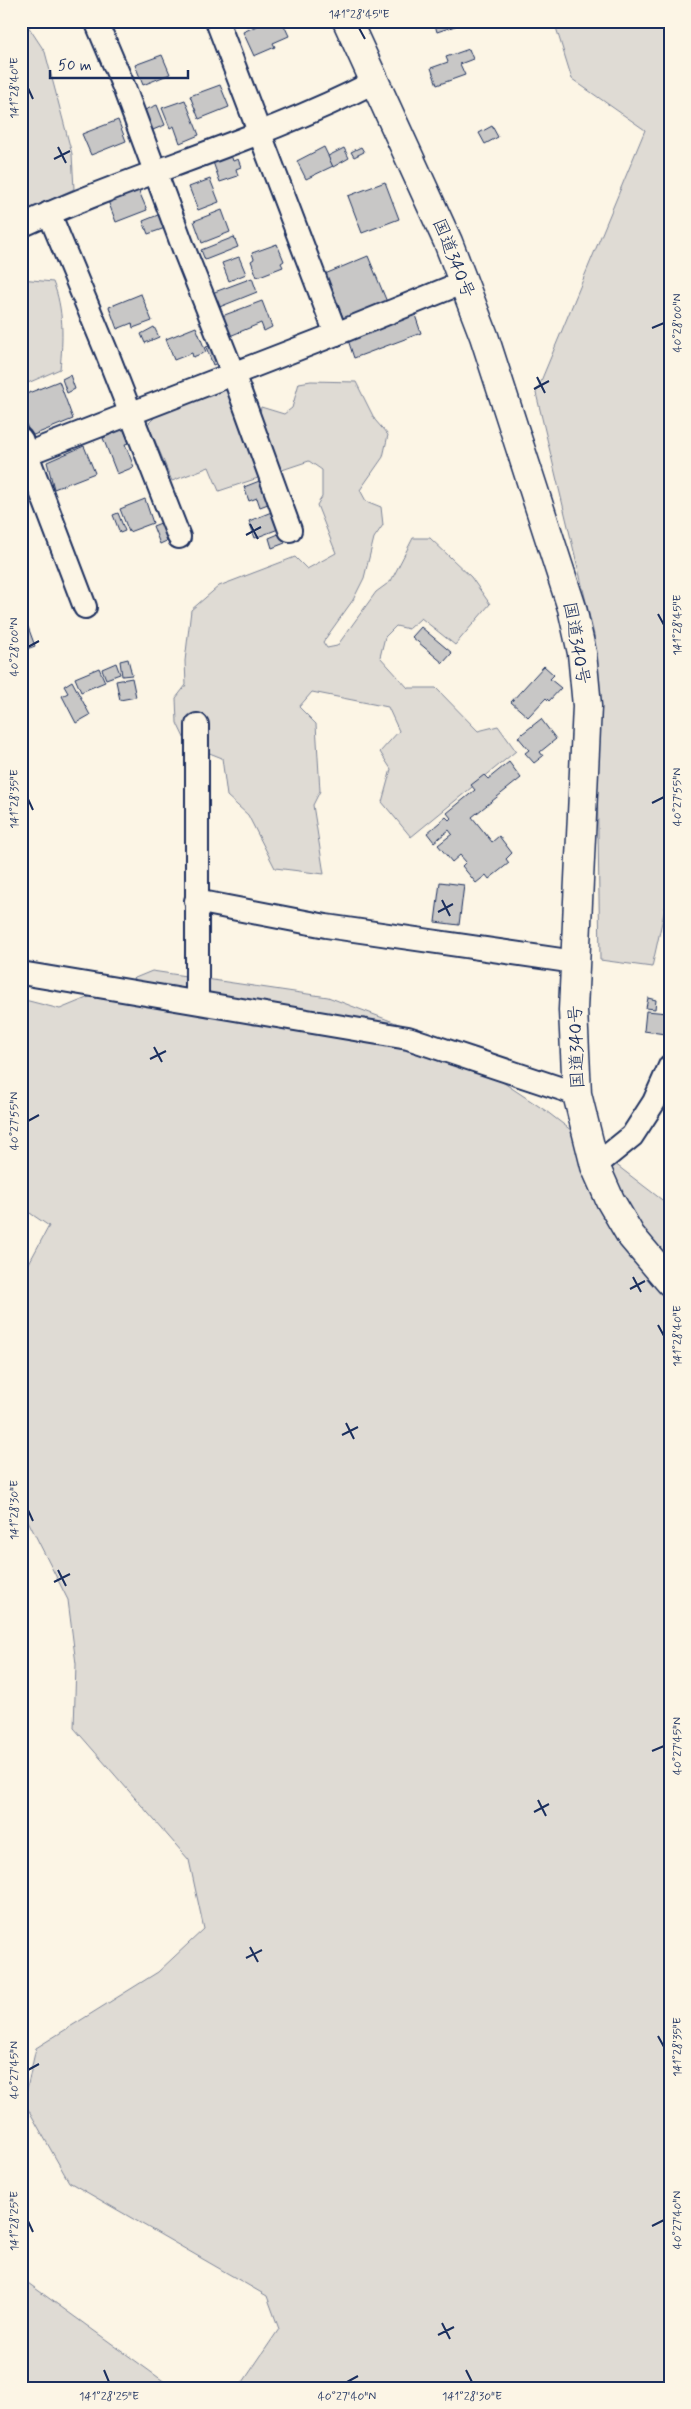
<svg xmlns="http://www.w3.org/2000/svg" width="691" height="2409" font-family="Mynerve,'Klee One',sans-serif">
  <rect width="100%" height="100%" fill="#fcf5e5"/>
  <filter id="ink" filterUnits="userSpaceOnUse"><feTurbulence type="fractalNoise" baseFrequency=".02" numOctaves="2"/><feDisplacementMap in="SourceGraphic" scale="10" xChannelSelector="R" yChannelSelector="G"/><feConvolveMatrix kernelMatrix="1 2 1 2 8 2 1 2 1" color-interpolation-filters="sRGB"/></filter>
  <g filter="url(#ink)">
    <g fill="#dfdbd4" stroke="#7d8599">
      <path d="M 554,21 L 670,21 L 670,886 L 652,967 L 600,960 L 595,639 L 536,393 L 645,130 L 572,79 Z"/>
      <path d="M 21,22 L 26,23 L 45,52 L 72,154 L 74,189 L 21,213 Z"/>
      <path d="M 21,279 L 53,282 C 64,309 63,339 60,369 L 21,386 Z"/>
      <path d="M 311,381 L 356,382 L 375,420 L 388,435 L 383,457 L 360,490 L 366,501 L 381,507 L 383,525 L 374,538 L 364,578 L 353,600 L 323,642 L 327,648 L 337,646 L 376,592 L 391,581 L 413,538 L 430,538 L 471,577 L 490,604 L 455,645 L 421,618 L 409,629 L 396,626 L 385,637 L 380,657 L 408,688 L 436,688 L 478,731 L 498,726 L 516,751 L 411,837 L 382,802 L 391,769 L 380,752 L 399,731 L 388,707 L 312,692 L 299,707 L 316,724 L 320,791 L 313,805 L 324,874 L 275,868 L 248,815 L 227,796 L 222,758 L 187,744 L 177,723 L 176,698 L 186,685 L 185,661 L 191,610 L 219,586 L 295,557 L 307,569 L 336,553 L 317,505 L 322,497 L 322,470 L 309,461 L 219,491 L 209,467 L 172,481 L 148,424 L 159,413 L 225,389 L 259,422 L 261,407 L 284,414 L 292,408 L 299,383 Z"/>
      <path d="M 152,971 L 328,997 L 438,1039 L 546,1111 L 670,1206 L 670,2388 L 239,2388 L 279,2329 L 267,2296 L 69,2182 L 24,2102 L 36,2048 L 158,1972 L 204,1929 L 189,1860 L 74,1728 L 76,1664 L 68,1600 L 21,1507 L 21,1278 L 49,1226 L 21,1207 L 21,999 L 60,1009 Z"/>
      <path d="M 21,2278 L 173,2388 L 21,2388 Z"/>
    </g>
    <g fill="#c8c7c6" stroke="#1b2f5e">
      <path d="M 268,21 L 282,21 L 289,36 L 273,43 L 275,47 L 254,56 L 243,32 Z"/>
      <path d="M 434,21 L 470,21 L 437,32 Z"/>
      <path d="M 469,49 L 473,59 L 460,64 L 465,75 L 437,85 L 431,68 L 448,62 L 446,57 Z"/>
      <path d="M 162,55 L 170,74 L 143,85 L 135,65 Z"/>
      <path d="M 220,85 L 229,107 L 199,119 L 190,96 Z"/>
      <path d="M 185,100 L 199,135 L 180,143 L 174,126 L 170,128 L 162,108 Z"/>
      <path d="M 157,105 L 165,125 L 148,132 L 140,112 Z"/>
      <path d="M 118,120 L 126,141 L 91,155 L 82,134 Z"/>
      <path d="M 492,126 L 498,137 L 485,144 L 479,133 Z"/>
      <path d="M 324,147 L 333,166 L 306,179 L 297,161 Z"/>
      <path d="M 361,147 L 364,152 L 354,157 L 351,152 Z"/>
      <path d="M 344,148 L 349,158 L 333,167 L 328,156 Z"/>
      <path d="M 231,155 L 233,161 L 238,159 L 241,167 L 236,169 L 238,176 L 220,182 L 213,162 Z"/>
      <path d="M 210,179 L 219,202 L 198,210 L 189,187 Z"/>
      <path d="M 385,182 L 399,219 L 362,233 L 348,196 Z"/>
      <path d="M 138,189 L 147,210 L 116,222 L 108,201 Z"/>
      <path d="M 222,210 L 230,232 L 202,243 L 194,221 Z"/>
      <path d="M 163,213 L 168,227 L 148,234 L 143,221 Z"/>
      <path d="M 234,237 L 238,247 L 205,260 L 201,250 Z"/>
      <path d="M 277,244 L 284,261 L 281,263 L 283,267 L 257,277 L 251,261 L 254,259 L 252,253 Z"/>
      <path d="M 368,256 L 387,302 L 344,320 L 325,274 Z"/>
      <path d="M 239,257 L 246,274 L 229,281 L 222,263 Z"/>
      <path d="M 252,278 L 257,292 L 217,308 L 212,293 Z"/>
      <path d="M 141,294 L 152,321 L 133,328 L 132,323 L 117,329 L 109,307 Z"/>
      <path d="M 262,301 L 272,327 L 264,331 L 261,323 L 230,336 L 222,316 Z"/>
      <path d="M 415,315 L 421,333 L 354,358 L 348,340 Z"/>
      <path d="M 154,327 L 159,337 L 145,343 L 141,334 Z"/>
      <path d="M 196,327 L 206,352 L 193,357 L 192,353 L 174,360 L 166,339 Z"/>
      <path d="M 213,345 L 220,362 L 213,365 L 206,347 Z"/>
      <path d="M 70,375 L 75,389 L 67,393 L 62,379 Z"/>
      <path d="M 59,381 L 73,419 L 31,436 L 21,412 L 21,396 Z"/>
      <path d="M 123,427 L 129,443 L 125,444 L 134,467 L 117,474 L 103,438 L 110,435 L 108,432 Z"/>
      <path d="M 84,446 L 95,473 L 54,489 L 47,462 Z"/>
      <path d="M 267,478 L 276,501 L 260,507 L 257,498 L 249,501 L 244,487 Z"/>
      <path d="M 145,499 L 153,523 L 129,532 L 120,509 Z"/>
      <path d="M 274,511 L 281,528 L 255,538 L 249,521 Z"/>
      <path d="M 118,513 L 125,531 L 120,533 L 113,515 Z"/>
      <path d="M 166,521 L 173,538 L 160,544 L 153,526 Z"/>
      <path d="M 281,533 L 285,543 L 272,548 L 269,538 Z"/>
      <path d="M 28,627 L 35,646 L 21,651 L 21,630 Z"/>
      <path d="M 421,627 L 452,653 L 443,663 L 412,637 Z"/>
      <path d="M 128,659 L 132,675 L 122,676 L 120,661 Z"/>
      <path d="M 116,663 L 120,674 L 106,679 L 102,669 Z"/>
      <path d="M 544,666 L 554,675 L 550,679 L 561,688 L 549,701 L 546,698 L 528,717 L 511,702 Z"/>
      <path d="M 99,668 L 105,682 L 81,692 L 75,678 Z"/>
      <path d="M 132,678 L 136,697 L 120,700 L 116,681 Z"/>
      <path d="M 72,681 L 90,715 L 76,723 L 62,696 L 68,693 L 64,686 Z"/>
      <path d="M 541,719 L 556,739 L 540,752 L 543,756 L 534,763 L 525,753 L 529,750 L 518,737 Z"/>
      <path d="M 509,762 L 521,778 L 472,817 L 492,842 L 499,836 L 512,853 L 506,859 L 509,863 L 489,879 L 486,875 L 476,883 L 462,866 L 466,862 L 460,855 L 452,862 L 438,845 L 452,834 L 449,830 L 434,842 L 427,833 L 446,817 L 449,820 L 451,818 L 447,813 L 475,790 L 471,785 L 484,775 L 488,779 Z"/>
      <path d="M 440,882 L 464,885 L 459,925 L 435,922 Z"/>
      <path d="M 648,998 L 656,1000 L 655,1009 L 646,1008 Z"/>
      <path d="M 646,1011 L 668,1013 L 665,1034 L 644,1031 Z"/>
    </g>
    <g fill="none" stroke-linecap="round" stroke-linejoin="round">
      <defs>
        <g id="minor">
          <path d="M 96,21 L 123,85 L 185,252 L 233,373 L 290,530"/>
          <path d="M 217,21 L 336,334"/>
          <path d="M 49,213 L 107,353 L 179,537"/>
          <path d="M 21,226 C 137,173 261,140 374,82"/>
          <path d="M 21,439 L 85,607"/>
          <path d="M 21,456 L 336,334 L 464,282"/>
          <path d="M 197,725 L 197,1002"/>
          <path d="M 196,901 L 326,926 L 575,962"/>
          <path d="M 21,973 L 408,1038 L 577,1094"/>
          <path d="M 595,1166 L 632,1136 L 654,1102 L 670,1066"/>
        </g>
        <path id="highway" d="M 347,21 L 448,242 L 484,336 L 572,608 L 582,653 L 587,706 L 573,1010 L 577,1094 L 595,1166 L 610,1200 L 631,1236 L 670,1282"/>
      </defs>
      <use href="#minor" stroke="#1b2f5e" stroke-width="26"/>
      <use href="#highway" stroke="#1b2f5e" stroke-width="31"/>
      <use href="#minor" stroke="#fcf5e5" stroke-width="22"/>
      <use href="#highway" stroke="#fcf5e5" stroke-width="28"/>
    </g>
  </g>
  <path fill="none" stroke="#1b2f5e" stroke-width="2" d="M 359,28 L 365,39M 28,88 L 33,99M 58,147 L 66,163M 54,159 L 70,151M 652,328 L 664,323M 537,377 L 545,393M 534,389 L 549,381M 250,524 L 258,539M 246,535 L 261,527M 658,614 L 664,625M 28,647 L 39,641M 28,799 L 33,810M 652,803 L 664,797M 442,900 L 450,916M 438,912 L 453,904M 154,1047 L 162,1062M 150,1059 L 166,1051M 28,1121 L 39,1115M 633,1277 L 641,1292M 630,1289 L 645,1281M 658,1325 L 664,1336M 346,1423 L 354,1439M 342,1435 L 358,1427M 28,1510 L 33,1521M 58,1570 L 66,1586M 54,1582 L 70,1574M 652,1751 L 664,1746M 538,1800 L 546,1816M 534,1812 L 549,1804M 250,1947 L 258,1962M 246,1958 L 262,1950M 658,2036 L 664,2047M 28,2070 L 39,2064M 28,2221 L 33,2232M 652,2226 L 664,2220M 442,2323 L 450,2339M 438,2335 L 454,2327M 104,2370 L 109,2382M 466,2370 L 472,2382M 347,2382 L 358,2376"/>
  <g text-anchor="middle" stroke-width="4.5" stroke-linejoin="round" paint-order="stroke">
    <g font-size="18" fill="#1b2f5e" stroke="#fcf5e5">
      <text transform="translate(454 258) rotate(68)" y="6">国道340号</text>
      <text transform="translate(577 643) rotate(80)" y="6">国道340号</text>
      <text transform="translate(576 1047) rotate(-92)" y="6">国道340号</text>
    </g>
  </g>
  <rect width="691" height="2409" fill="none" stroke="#fcf5e5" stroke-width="55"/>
  <path d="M50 70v8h138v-8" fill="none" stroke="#1b2f5e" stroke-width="2.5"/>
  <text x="58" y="70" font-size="15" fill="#1b2f5e" stroke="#fcf5e5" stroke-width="4" paint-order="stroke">50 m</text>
  <rect x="28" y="28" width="636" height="2354" fill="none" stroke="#1b2f5e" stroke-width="2"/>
  <g font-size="12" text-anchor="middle" fill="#1b2f5e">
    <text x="359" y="18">141°28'45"E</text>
    <text transform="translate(14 88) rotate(-90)" y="4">141°28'40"E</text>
    <text transform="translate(677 323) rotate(-90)" y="4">40°28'00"N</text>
    <text transform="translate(677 625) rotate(-90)" y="4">141°28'45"E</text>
    <text transform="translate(14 647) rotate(-90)" y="4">40°28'00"N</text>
    <text transform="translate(677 797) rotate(-90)" y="4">40°27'55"N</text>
    <text transform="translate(14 799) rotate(-90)" y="4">141°28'35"E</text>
    <text transform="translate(14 1121) rotate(-90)" y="4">40°27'55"N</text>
    <text transform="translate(677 1336) rotate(-90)" y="4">141°28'40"E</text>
    <text transform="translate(14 1510) rotate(-90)" y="4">141°28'30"E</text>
    <text transform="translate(677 1746) rotate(-90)" y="4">40°27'45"N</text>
    <text transform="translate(677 2047) rotate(-90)" y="4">141°28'35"E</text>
    <text transform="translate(14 2070) rotate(-90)" y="4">40°27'45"N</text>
    <text transform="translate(677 2220) rotate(-90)" y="4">40°27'40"N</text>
    <text transform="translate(14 2221) rotate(-90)" y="4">141°28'25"E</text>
    <text x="109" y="2400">141°28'25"E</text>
    <text x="347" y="2400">40°27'40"N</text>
    <text x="472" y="2400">141°28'30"E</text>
  </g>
</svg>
